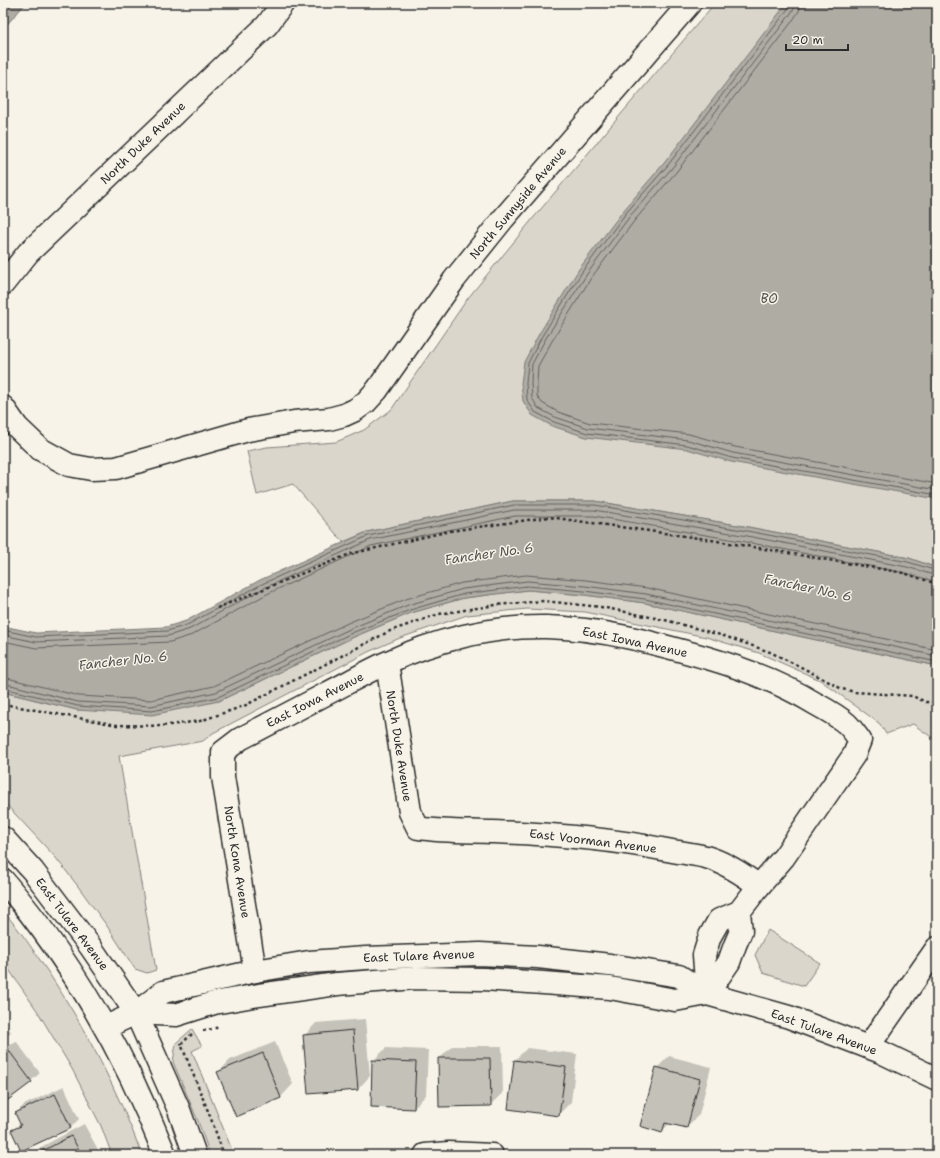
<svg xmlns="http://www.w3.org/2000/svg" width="940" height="1158" font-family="'Shantell Sans',sans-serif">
  <rect width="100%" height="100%" fill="#f7f3e8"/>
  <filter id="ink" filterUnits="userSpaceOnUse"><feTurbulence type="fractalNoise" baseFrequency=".025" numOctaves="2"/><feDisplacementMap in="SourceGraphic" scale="8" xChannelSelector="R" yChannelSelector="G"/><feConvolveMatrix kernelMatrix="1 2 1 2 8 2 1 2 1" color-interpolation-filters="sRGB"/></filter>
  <g filter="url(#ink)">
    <g fill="#dad6cc" stroke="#82807c">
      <path d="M 715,3 L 937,3 L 937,568 L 909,558 L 743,526 L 595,501 L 513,501 L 367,532 L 343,542 L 293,484 L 257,495 L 247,451 L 267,447 L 336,442 L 364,430 L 391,410 L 468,298 L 535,216 Z"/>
      <path d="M 528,590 L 584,595 L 645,603 L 937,666 L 937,741 L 913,724 L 886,734 L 880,724 L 868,715 L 820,680 L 759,653 L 706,637 L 585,612 L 527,609 L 467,615 L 400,638 L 368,652 L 213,733 L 203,741 L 119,756 L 156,970 L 147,973 L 135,969 L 107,926 L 77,885 L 56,858 L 3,801 L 3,692 L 77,710 L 219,701 L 356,636 L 411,613 L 464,598 Z"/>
      <path d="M 3,911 C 20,930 34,951 48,972 C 86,1029 118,1091 142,1155 L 112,1155 L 101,1126 L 72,1069 L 38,1012 L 3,961 Z"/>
      <path d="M 768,930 L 820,963 L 804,986 L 763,973 L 755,955 Z"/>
      <path d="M 192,1029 L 202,1046 L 192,1051 L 234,1155 L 210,1155 L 198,1121 L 173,1062 L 176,1043 Z"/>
    </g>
    <g fill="#afaca4" stroke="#7a7874">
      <path d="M 3,3 L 26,3 L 3,29 Z"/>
      <path d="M 787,3 L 937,3 L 937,499 L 731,462 L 687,449 L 586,437 L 552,426 L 532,415 L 523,401 L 521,383 L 524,362 L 539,334 L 579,269 L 623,211 L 665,162 Z"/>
      <path d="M 513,501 L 595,501 L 743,526 L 909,558 L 937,568 L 937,666 L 645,603 L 584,595 L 528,590 L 464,598 L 411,613 L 356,636 L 219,701 L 152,715 L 77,710 L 3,692 L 3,626 L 36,633 L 166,627 L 186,621 L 260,580 L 367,532 Z"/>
    </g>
    <g fill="#0003">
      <path d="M 3,967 L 6,971 L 3,975 Z"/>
      <path d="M 365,1019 L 370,1076 L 358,1089 L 309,1093 L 304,1036 L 316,1023 Z"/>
      <path d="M 3,1020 L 11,1032 L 3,1040 Z"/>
      <path d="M 16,1041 L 40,1073 L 31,1081 L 3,1091 L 3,1050 Z"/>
      <path d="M 275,1042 L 293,1084 L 281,1097 L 236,1115 L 218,1073 L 230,1060 Z"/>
      <path d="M 452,1046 L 502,1046 L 503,1093 L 490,1105 L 439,1059 Z"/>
      <path d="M 386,1048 L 428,1050 L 426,1095 L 414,1108 L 373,1061 Z"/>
      <path d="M 527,1048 L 577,1054 L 571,1102 L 559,1114 L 515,1060 Z"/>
      <path d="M 669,1056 L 711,1067 L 699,1115 L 686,1127 L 670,1123 L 662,1131 L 657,1068 Z"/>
      <path d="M 64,1086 L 79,1119 L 71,1127 L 22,1150 L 12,1131 L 21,1122 L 16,1113 L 24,1105 Z"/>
      <path d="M 84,1124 L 101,1155 L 32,1155 L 39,1148 Z"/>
    </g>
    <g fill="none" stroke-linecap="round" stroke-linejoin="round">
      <g stroke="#605f5b" stroke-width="1">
        <path d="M 790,3 L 790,6 L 782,17 L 668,165 L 626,213 L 582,272 L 542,336 L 528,363 L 526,383 L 527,400 L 535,412 L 554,422 L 587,433 L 687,445 L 732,458 L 937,495"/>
        <path d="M 795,3 L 794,9 L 786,20 L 672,168 L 630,216 L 587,274 L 546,338 L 532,364 L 531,383 L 532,398 L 538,408 L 555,417 L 588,428 L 688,440 L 733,453 L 937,490"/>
        <path d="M 801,3 L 799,11 L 791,23 L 677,171 L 635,220 L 591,278 L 552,341 L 538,366 L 537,383 L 537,396 L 542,403 L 558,412 L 590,423 L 689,434 L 735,447 L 937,484"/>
        <path d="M 3,630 L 36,637 L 167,631 L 187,625 L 262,584 L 368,536 L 514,505 L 595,505 L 742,530 L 908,562 L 937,571"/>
        <path d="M 3,635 L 36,642 L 168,636 L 190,629 L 264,588 L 370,540 L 514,510 L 594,510 L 742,535 L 907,567 L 937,576"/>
        <path d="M 3,641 L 36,648 L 170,642 L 192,635 L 267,594 L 371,546 L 515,516 L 594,516 L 741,541 L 905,573 L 937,582"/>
        <path d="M 3,677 L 79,696 L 151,700 L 214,686 L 350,622 L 406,599 L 462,583 L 526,575 L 586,580 L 647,588 L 937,650"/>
        <path d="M 3,683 L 78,702 L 151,706 L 216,692 L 352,628 L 408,605 L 463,589 L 527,581 L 585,586 L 646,594 L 937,656"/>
        <path d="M 3,688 L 78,706 L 152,711 L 218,697 L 354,632 L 410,610 L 464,594 L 527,586 L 584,591 L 645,599 L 937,662"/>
      </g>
    </g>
    <g fill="#c4c1b9" stroke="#2b2b2b">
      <path d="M 353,1030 L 358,1090 L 308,1094 L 303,1035 Z"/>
      <path d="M 7,1048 L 32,1082 L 8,1100 L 3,1093 L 3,1051 Z"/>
      <path d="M 263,1053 L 281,1098 L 236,1117 L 217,1072 Z"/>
      <path d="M 438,1058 L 490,1058 L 491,1106 L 439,1107 Z"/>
      <path d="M 372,1060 L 416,1062 L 414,1109 L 371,1107 Z"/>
      <path d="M 514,1060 L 566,1067 L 559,1116 L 508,1109 Z"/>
      <path d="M 656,1067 L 700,1079 L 687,1128 L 665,1123 L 662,1133 L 640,1126 Z"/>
      <path d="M 55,1094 L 71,1128 L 21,1151 L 11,1130 L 21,1126 L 15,1113 Z"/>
      <path d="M 71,1136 L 82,1155 L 35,1155 Z"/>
    </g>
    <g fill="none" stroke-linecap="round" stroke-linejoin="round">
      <defs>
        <g id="minor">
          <path d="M 3,284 L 28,253 L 267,25 L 283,3"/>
          <path d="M 3,407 L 17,427 L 40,449 L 69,465 L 91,469 L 116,468 L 248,430 L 294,422 L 329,419 L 344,415 L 355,410 L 366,402 L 377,390 L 454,280 L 503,219 L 690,3"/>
          <path d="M 387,663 L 410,812 L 418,828 C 444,832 469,831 494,832 C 552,834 610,839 667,850 C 681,853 698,854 712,859 C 729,865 744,875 759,886"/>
          <path d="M 3,838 L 33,871 L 90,946 L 136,1013 L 179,1110 L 195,1155"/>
          <path d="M 3,880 C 72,961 126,1056 165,1155"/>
          <path d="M 255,971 L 223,777 L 223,752 L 240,739 C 269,724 297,709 326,694 C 346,684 366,672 386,663 C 435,640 492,626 546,627 C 602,628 658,644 711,659 C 748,670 783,684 816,704 C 827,710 838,716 847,724 C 852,729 856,735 860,740 L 854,755 L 784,857 L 759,886 L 739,912 L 719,920 L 710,936 L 704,955 L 707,994"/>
          <path d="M 707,994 L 729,962 L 735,945 L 741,931 L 739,912"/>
          <path d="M 136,1013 L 176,1015 L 214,1003 L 259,995 L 337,984 L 416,978 L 484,979 L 543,983 L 610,988 L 675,1000 L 707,994"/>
          <path d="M 106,1027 L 136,1013 L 163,992 L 255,971 L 309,962 L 366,958 L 480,954 L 538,957 L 610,965 L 679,976 L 707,994 L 789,1017 L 881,1052 L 937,1079"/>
          <path d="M 868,1047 L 937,948"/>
          <path d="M 425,1155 L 449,1153 L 492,1155"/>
        </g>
      </defs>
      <use href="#minor" stroke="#2b2b2b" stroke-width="25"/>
      <g stroke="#2b2b2b" stroke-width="2.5" stroke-dasharray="3 3" stroke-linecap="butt">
        <path d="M 217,608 L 350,554 L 450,531 L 549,517 L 706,539 L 904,573 L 937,584"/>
        <path d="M 3,704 L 117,725 L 162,726 L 200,721 L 244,706 L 390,631 L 439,614 L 496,605 L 544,601 L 601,607 L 665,620 L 724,636 L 770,652 L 803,668 L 842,689 L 855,692 L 912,696 L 926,702 L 937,702"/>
        <path d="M 203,1031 L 220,1027"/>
        <path d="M 192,1034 L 181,1044 L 210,1116 L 224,1155"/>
      </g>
      <use href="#minor" stroke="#f7f3e8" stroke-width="22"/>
    </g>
  </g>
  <g text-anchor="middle" stroke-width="3" stroke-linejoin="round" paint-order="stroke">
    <g font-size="12" fill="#2b2b2b" stroke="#f7f3e8">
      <text transform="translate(143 143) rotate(-44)" y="4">North Duke Avenue</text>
      <text transform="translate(518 203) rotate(-50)" y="4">North Sunnyside Avenue</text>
      <text transform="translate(635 642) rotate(12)" y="4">East Iowa Avenue</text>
      <text transform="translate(315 700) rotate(-27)" y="4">East Iowa Avenue</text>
      <text transform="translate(399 746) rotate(81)" y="4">North Duke Avenue</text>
      <text transform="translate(593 841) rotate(7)" y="4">East Voorman Avenue</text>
      <text transform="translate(237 862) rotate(81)" y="4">North Kona Avenue</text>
      <text transform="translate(72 924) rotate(53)" y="4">East Tulare Avenue</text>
      <text transform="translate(419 956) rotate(-2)" y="4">East Tulare Avenue</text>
      <text transform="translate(824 1032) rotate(20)" y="4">East Tulare Avenue</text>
    </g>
    <g font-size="13" font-style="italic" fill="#53524f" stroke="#f7f3e8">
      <text x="769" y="303">BO</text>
      <text transform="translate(489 553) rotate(-8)" y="5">Fancher No. 6</text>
      <text transform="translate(808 587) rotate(12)" y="5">Fancher No. 6</text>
      <text transform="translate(123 660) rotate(-6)" y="5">Fancher No. 6</text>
    </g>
  </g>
  <rect width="940" height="1158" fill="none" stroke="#f7f3e8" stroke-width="16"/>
  <rect x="8" y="8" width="924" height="1142" fill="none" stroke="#2b2b2b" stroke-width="1.5" filter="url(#ink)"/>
  <path d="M786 44v6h62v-6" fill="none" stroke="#2b2b2b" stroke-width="2"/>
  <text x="792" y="44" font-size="12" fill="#2b2b2b" stroke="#f7f3e8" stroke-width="3" paint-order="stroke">20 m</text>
</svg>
